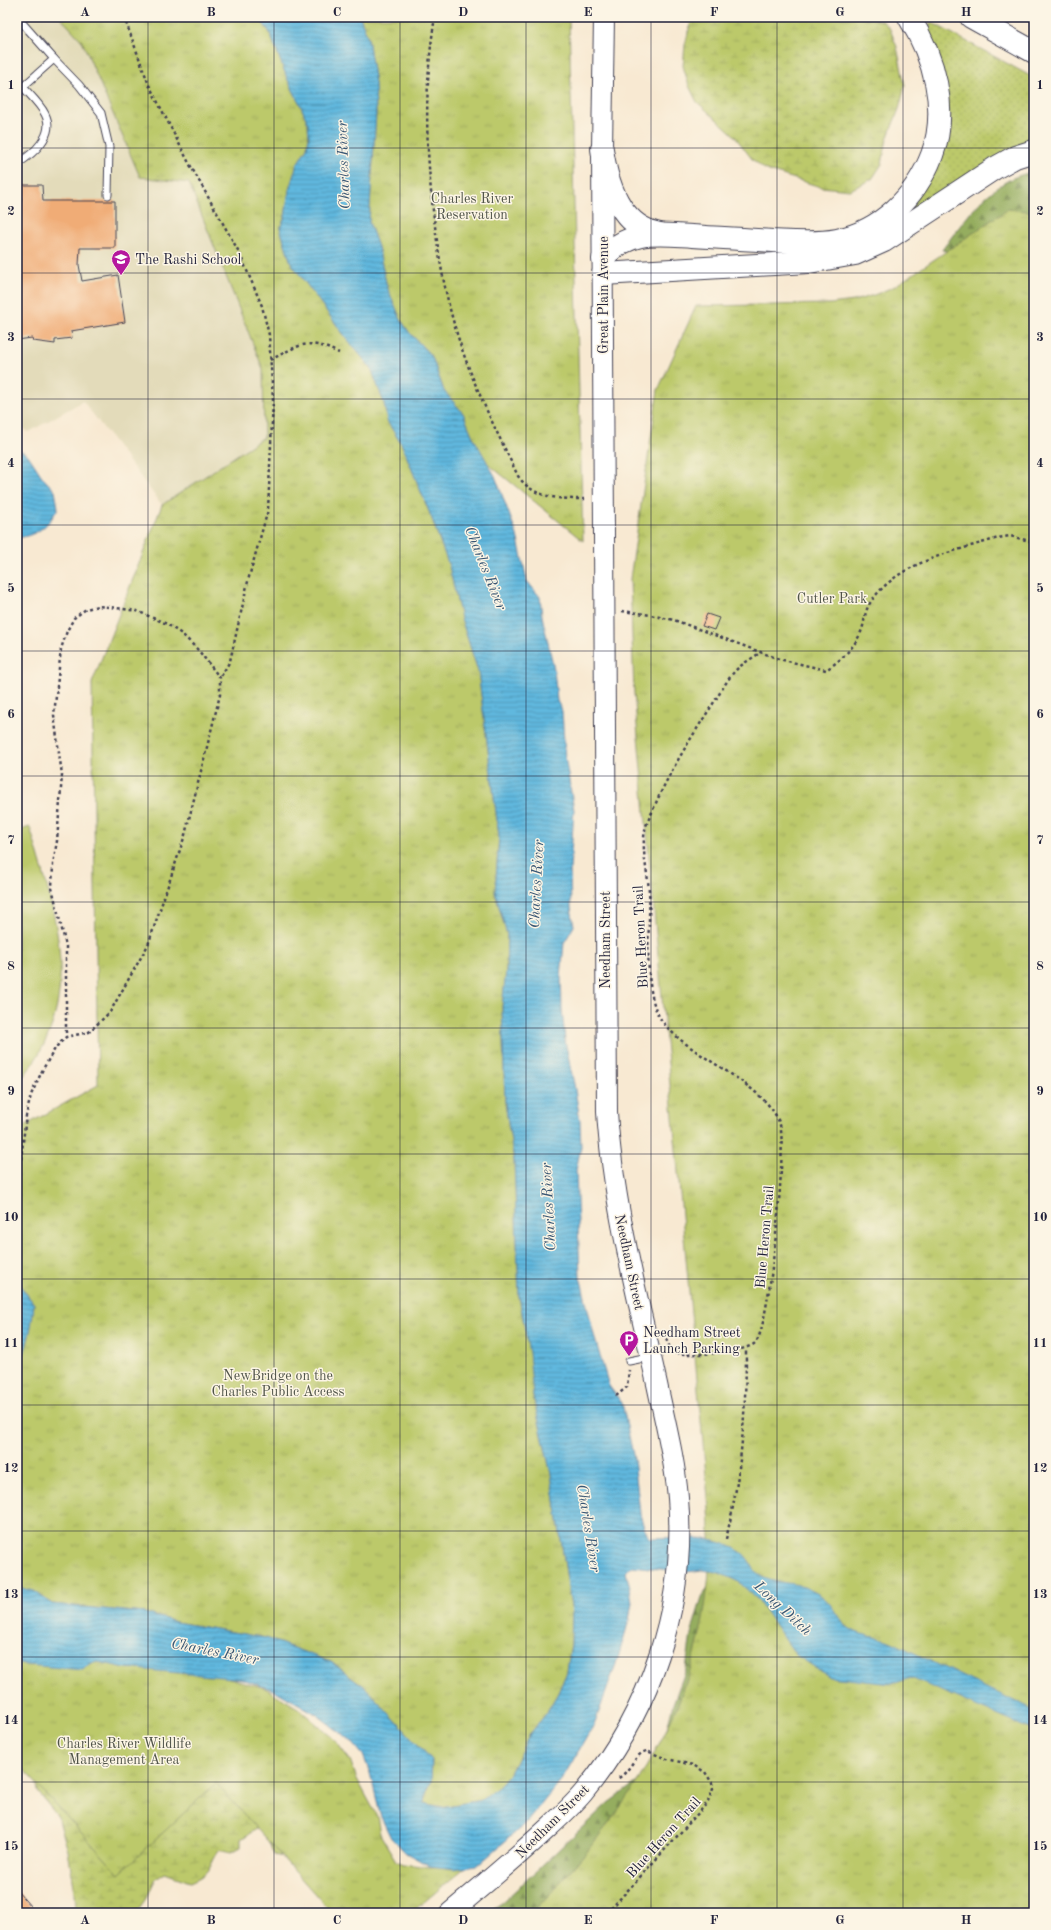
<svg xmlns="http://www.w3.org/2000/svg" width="1051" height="1930" font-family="'Old Standard TT',serif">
  <defs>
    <pattern id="grass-dots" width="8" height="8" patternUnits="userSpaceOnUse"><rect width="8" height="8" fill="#bcc96b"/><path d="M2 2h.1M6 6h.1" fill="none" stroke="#a1ac5e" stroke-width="1.8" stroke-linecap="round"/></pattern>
    <pattern id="forest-firs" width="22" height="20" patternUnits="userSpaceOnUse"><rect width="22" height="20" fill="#95ad5f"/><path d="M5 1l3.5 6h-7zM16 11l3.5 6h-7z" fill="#798c50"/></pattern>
    <pattern id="wetland-marsh" width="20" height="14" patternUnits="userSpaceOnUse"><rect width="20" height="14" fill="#bcc96b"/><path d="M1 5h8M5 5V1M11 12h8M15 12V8" fill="none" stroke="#a1ac5e"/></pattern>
    <pattern id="park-tufts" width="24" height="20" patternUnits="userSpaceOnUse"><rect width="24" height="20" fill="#bcc96b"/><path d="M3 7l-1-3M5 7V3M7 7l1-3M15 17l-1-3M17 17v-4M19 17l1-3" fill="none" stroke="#a1ac5e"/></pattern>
    <pattern id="water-rules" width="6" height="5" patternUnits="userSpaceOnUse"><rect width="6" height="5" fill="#61b8de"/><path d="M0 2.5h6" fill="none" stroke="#5095b5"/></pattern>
  </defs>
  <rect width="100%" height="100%" fill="#fcf5e5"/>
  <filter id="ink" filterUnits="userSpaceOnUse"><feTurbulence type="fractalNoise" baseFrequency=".025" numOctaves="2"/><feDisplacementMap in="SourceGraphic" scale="8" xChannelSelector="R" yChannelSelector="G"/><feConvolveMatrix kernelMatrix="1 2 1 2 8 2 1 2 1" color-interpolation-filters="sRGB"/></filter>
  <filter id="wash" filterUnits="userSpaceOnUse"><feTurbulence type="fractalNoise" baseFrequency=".012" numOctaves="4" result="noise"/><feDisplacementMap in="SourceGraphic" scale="16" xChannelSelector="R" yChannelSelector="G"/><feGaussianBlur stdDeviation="0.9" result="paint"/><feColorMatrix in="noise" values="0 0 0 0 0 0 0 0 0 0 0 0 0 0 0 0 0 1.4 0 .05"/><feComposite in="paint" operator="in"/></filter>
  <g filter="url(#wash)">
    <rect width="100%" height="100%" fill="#f8e9d2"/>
    <path fill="#e3dbba" d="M 17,17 L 60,17 L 82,41 L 140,177 L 189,183 L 263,369 L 264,437 L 162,505 L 83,401 L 29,432 L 17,425 Z"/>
    <path fill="url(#grass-dots)" stroke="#6f7653" d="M 931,22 L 1034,78 L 1034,142 L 908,214 L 904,212 L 932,174 L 927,28 Z"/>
    <g fill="url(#forest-firs)" stroke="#5c684d">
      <path d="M 1034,172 L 1034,306 L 958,253 L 942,250 C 965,219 993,177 1034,172 Z"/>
      <path d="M 717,1572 L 664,1913 L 487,1913 L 503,1902 L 608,1803 L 644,1777 L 662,1748 L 673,1704 L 686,1669 L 691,1634 L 702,1597 Z"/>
    </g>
    <g fill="url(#wetland-marsh)" stroke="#6f7653">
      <path d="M 692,17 L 860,17 L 883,21 L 890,29 L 897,47 L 905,86 L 899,109 L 887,139 L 882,164 L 872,179 L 850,190 L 821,187 L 766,170 L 752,159 L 733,134 L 697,102 L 689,86 L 683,66 L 685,45 Z"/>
      <path d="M 219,1750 L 288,1858 L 274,1855 L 268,1840 L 258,1828 L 241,1839 L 241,1847 L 231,1852 L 220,1849 C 213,1856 211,1869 204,1874 C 200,1878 194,1880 190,1882 L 165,1873 C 152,1881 154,1883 148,1895 C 145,1901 139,1907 136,1913 L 76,1913 L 75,1892 L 68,1851 L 58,1817 L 38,1792 L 35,1767 Z"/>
    </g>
    <g fill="url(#park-tufts)" stroke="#6f7653">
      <path d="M 60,17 L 258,17 L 269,31 L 287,78 L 301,106 L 308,124 L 309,137 L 307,148 L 297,164 L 289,190 L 285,217 L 280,228 L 291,263 L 347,339 L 371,368 L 384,403 L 387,421 L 402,445 L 432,519 L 449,566 L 461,618 L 478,671 L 499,836 L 495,892 L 507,935 L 506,971 L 502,1007 L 505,1103 L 514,1160 L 519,1296 L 530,1353 L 533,1396 L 551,1474 L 572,1612 L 571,1645 L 567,1672 L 558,1693 L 545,1715 L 530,1734 L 510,1773 L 496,1789 L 481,1800 L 441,1807 L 424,1803 L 425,1796 L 431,1782 L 432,1760 L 364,1686 L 331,1662 L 266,1638 L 176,1622 L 145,1613 L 52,1604 L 34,1591 L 17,1587 L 17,1371 C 26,1349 31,1328 34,1304 L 22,1288 L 17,1274 L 17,1130 L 98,1085 L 92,683 L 162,505 L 264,437 L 263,369 L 189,183 L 140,177 L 82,41 Z"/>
      <path d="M 360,17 L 569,17 L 583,541 L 487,463 L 472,435 L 463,413 L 444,391 L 432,357 L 409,332 L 401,320 L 387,287 L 378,247 L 369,222 L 376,113 L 375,84 L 368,38 Z"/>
      <path d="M 1008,209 L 1034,212 L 1034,1913 L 532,1913 C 643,1796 720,1676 709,1509 L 634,693 L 630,579 L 658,390 L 696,306 L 830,304 L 854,301 L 874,295 L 893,287 L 913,274 Z"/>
      <path d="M 17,1658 L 92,1661 L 208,1672 L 265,1688 L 298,1708 L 334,1739 L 350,1760 L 357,1779 L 377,1816 L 380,1834 L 396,1861 L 404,1864 L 429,1867 L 457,1866 L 469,1864 L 411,1913 L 332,1913 L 216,1783 L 119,1874 L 23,1769 L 17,1774 Z"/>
    </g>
    <path fill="#bcc96b" stroke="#6f7653" d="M 30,827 C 56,917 88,1004 17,1084 L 17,831 Z"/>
    <g fill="url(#water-rules)" stroke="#426d8c">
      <path d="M 258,17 L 360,17 L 368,38 L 375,84 L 376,113 L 369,222 L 378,247 L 387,287 L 401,320 L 409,332 L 432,357 L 444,391 L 463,413 L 472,435 L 495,476 L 517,535 L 527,581 L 540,597 L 542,616 L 554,669 L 557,701 L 562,711 L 565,757 L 574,810 L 570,869 L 571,907 L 574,926 L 564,943 L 561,977 L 562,1008 L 565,1041 L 574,1084 L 580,1120 L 581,1147 L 576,1170 L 580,1276 L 595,1339 L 609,1386 L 622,1403 L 634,1459 L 640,1513 L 644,1528 L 650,1538 C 681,1538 713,1534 741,1552 C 750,1558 753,1572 762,1577 C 774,1583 786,1582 798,1585 C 805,1587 813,1591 820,1595 C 834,1603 837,1622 852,1630 C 864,1637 879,1636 892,1642 C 939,1665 986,1689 1034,1710 L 1034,1731 L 911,1678 L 892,1684 L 830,1677 L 796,1655 L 757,1599 L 739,1582 L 717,1572 L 702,1570 L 686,1572 L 632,1566 L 626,1572 L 630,1588 L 632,1603 L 629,1620 L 618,1658 L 595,1723 L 562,1779 L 526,1823 L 477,1866 L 454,1869 L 430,1866 L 406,1853 L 391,1838 L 381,1817 L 370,1773 L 363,1755 L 351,1741 L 316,1714 L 276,1691 L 243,1679 L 126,1668 L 98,1662 L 89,1664 L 83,1670 L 17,1664 L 17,1587 L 34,1591 L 52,1604 L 145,1613 L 176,1622 L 266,1638 L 331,1662 L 364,1686 L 432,1760 L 431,1782 L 425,1796 L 424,1803 L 441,1807 L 481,1800 L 496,1789 L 510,1773 L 530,1734 L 545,1715 L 558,1693 L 567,1672 L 571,1645 L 572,1612 L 551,1474 L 533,1396 L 529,1353 L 519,1296 L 514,1160 L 505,1103 L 502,1007 L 506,971 L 507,935 L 495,892 L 499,836 L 478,671 L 461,618 L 449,566 L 432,519 L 402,445 L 387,421 L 384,403 L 371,368 L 347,339 L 291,263 L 280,228 L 285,217 L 289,190 L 297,164 L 307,148 L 309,137 L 308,124 L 301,106 L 287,78 L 269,31 Z"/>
      <path d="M 17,448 L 28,455 L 43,478 L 55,491 L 58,508 C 48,526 38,535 17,538 Z"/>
      <path d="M 17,1274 L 22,1288 L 34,1304 C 32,1327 27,1350 17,1371 Z"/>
    </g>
    <g id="blocks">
      <g fill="#f0ac76">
        <path d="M 21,185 L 42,185 L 43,201 L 115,201 L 115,248 L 80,248 L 79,265 L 82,281 L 118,275 L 125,322 L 71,331 L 72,338 L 55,340 L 55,344 L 33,341 L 32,338 L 17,340 L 17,202 L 21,202 Z"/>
        <path d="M 707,614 L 719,618 L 714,630 L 702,626 Z"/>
        <path d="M 17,1891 L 31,1907 L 24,1913 L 17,1913 Z"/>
      </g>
    </g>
  </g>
  <g filter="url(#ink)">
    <use href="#blocks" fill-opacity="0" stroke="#424052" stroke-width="1"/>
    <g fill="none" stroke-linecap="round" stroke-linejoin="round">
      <defs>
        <g id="lane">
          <path d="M 17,17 L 54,59 L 79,85 L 101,113 L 109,147 L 108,195"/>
          <path d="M 17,92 L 54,59"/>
          <path d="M 17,164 C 33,154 56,135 45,114 C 40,104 30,95 23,87"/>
          <path d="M 629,1361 L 649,1357"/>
        </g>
        <path id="secondary" d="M 450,1913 C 483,1885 516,1858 548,1828 C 560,1817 572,1806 583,1793 C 650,1712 687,1605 678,1498 C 675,1460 665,1422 657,1384 C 637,1294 613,1204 607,1112 L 602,149 L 604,17"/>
        <g id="highway">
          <path d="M 971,17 L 1034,52"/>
          <path d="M 602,149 C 607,184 620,227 660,234"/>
          <path d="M 603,259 C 629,229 656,234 692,236 C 719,238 746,239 773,241 C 794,242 816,244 837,240 C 881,231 916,197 932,155 C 949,109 934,57 909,17"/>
          <path d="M 603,274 L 809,262 L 855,254 L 884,241 L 995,168 L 1015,157 L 1034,151"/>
        </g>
      </defs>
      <use href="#lane" stroke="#424052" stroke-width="9"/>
      <use href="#secondary" stroke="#424052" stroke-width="22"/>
      <use href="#highway" stroke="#424052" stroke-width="24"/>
      <g stroke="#424052" stroke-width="2.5" stroke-dasharray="3 3" stroke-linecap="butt">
        <path d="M 124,17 L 149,85 L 189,163 L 239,252 L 262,306 L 269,335 L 273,400 L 268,510 L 249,577 L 230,661 L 220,678"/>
        <path d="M 435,17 C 423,89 426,161 436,234 C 441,269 447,303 458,337 C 473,385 496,430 518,476 C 534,499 560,499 586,499"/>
        <path d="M 270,360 C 300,345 306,337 339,353"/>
        <path d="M 622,611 L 645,614 L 674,620 L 779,659 L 826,670 C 841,660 858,645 863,626 C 865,618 865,611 870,603 C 898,561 954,552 998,538 L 1010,536 L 1034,542"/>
        <path d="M 17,1164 L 21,1159 L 26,1116 L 31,1095 L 43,1069 L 56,1047 L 66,1037 L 89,1032 L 110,1012 L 148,945 L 185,835 L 220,695 L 220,678 L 199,651 L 183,635 L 167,624 L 137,611 L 110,607 L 98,606 L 86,609 L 74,618 L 67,631 L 61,649 L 54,715 L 62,775 L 57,841 L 53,864 L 52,888 L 66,946 L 66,1037"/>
        <path d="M 666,1339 L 672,1352 C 685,1357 748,1353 756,1342 C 770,1325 787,1147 780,1125 C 766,1081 685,1057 660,1018 C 646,996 648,948 649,922 C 649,912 650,902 649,892 C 648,871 641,852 645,830 C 646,824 650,817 653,810 C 669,771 693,735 716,699 C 722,690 728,678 736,670 C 743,663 753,658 761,652"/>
        <path d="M 616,1396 L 627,1387 L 629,1370"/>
        <path d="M 726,1539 C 741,1477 746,1413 746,1349"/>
        <path d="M 607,1913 L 701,1810 L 708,1802 L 713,1789 L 712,1783 L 705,1772 L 693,1765 L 667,1759 L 647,1751 C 634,1753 630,1774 616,1779"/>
      </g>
      <use href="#lane" stroke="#fff" stroke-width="7"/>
      <use href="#secondary" stroke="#fff" stroke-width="20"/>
      <use href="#highway" stroke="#fff" stroke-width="22"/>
    </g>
  </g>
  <path fill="none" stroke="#22223b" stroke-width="1" stroke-opacity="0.55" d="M 148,17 L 148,1913M 274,17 L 274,1913M 400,17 L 400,1913M 526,17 L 526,1913M 651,17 L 651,1913M 777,17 L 777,1913M 903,17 L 903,1913M 17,148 L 1034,148M 17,273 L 1034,273M 17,399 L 1034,399M 17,525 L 1034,525M 17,651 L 1034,651M 17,776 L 1034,776M 17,902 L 1034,902M 17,1028 L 1034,1028M 17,1154 L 1034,1154M 17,1279 L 1034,1279M 17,1405 L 1034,1405M 17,1531 L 1034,1531M 17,1657 L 1034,1657M 17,1782 L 1034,1782"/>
  <defs>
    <symbol id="school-pin" viewBox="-11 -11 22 30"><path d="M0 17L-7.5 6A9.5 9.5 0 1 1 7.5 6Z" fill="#b5179e" stroke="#fcf5e5"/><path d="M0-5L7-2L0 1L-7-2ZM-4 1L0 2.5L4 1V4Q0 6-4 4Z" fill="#fff"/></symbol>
    <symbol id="parking-pin" viewBox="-11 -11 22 30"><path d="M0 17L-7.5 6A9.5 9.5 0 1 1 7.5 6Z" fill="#b5179e" stroke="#fcf5e5"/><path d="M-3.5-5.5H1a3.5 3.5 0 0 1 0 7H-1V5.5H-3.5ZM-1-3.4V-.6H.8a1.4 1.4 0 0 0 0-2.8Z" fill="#fff"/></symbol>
  </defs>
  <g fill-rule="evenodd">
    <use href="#school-pin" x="110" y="248" width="22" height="30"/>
    <use href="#parking-pin" x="618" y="1329" width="22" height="30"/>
  </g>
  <g text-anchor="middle" stroke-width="3" stroke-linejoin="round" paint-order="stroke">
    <g font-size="14" fill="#505449" stroke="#fcf5e5">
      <text x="472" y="203">Charles River<tspan x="472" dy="16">Reservation</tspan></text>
      <text x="832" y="603">Cutler Park</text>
      <text x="278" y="1380">NewBridge on the<tspan x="278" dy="16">Charles Public Access</tspan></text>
      <text x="124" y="1748">Charles River Wildlife<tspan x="124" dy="16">Management Area</tspan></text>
    </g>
    <g font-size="14" fill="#22223b" stroke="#fcf5e5" text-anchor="start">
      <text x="135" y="264">The Rashi School</text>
      <text x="643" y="1337">Needham Street<tspan x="643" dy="16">Launch Parking</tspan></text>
    </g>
    <g font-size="14" fill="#22223b" stroke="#fcf5e5">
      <text transform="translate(603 295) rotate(-90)" y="5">Great Plain Avenue</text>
      <text transform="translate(640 937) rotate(-93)" y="5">Blue Heron Trail</text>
      <text transform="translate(605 940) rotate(-90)" y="5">Needham Street</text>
      <text transform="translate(764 1237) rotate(-85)" y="5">Blue Heron Trail</text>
      <text transform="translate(630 1262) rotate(78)" y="5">Needham Street</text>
      <text transform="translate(552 1821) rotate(-45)" y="5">Needham Street</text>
      <text transform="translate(663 1837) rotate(-48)" y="5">Blue Heron Trail</text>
    </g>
    <g font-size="15" font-style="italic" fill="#385674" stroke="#fcf5e5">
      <text transform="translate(343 165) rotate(-92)" y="5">Charles River</text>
      <text transform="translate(486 568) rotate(68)" y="5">Charles River</text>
      <text transform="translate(536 884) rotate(-87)" y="5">Charles River</text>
      <text transform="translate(548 1207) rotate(-93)" y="5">Charles River</text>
      <text transform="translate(589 1528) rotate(81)" y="5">Charles River</text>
      <text transform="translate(783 1608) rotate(43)" y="5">Long Ditch</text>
      <text transform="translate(215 1651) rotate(11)" y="5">Charles River</text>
    </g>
  </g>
  <rect width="1051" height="1930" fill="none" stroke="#fcf5e5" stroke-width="44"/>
  <rect x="22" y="22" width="1007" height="1886" fill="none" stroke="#22223b" stroke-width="1.5"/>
  <g font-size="13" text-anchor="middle" font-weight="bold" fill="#22223b">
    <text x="85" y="16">A</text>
    <text x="211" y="16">B</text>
    <text x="337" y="16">C</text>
    <text x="463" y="16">D</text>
    <text x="588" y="16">E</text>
    <text x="714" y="16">F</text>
    <text x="840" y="16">G</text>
    <text x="966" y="16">H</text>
    <text x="11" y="89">1</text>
    <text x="1040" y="89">1</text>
    <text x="11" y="215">2</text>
    <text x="1040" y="215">2</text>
    <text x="11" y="341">3</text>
    <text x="1040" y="341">3</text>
    <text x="11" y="467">4</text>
    <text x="1040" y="467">4</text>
    <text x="11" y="592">5</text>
    <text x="1040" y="592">5</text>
    <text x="11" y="718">6</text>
    <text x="1040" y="718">6</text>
    <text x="11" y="844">7</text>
    <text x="1040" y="844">7</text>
    <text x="11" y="970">8</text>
    <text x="1040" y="970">8</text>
    <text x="11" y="1095">9</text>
    <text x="1040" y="1095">9</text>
    <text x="11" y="1221">10</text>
    <text x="1040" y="1221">10</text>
    <text x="11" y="1347">11</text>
    <text x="1040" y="1347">11</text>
    <text x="11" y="1472">12</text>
    <text x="1040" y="1472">12</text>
    <text x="11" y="1598">13</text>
    <text x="1040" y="1598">13</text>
    <text x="11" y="1724">14</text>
    <text x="1040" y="1724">14</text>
    <text x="11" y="1850">15</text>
    <text x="1040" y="1850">15</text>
    <text x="85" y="1924">A</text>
    <text x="211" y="1924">B</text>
    <text x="337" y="1924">C</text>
    <text x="463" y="1924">D</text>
    <text x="588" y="1924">E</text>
    <text x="714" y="1924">F</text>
    <text x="840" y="1924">G</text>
    <text x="966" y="1924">H</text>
  </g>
</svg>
